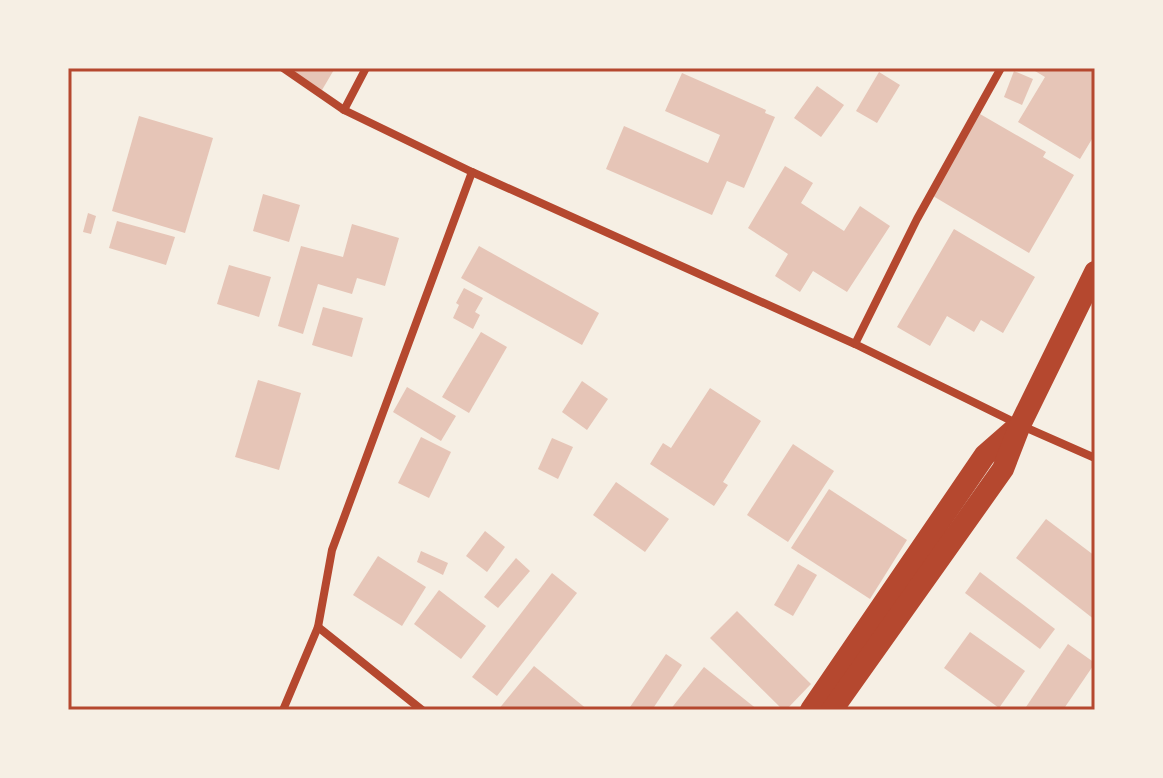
<svg xmlns="http://www.w3.org/2000/svg" width="1163" height="778" font-family="'IBM Plex Sans',sans-serif">
  <rect width="100%" height="100%" fill="#f6efe4"/>
  <g fill="#e6c5b7">
    <path d="M 288,68 L 335,68 L 322,90 Z"/>
    <path d="M 1030,68 L 1095,68 L 1095,134 L 1080,159 L 1018,122 L 1045,77 Z"/>
    <path d="M 1014,71 L 1033,79 L 1022,105 L 1004,97 Z"/>
    <path d="M 879,72 L 900,85 L 877,123 L 856,111 Z"/>
    <path d="M 682,73 L 766,110 L 765,113 L 775,117 L 744,188 L 727,181 L 712,215 L 606,169 L 624,126 L 708,163 L 720,135 L 665,111 Z"/>
    <path d="M 817,86 L 844,105 L 821,137 L 794,118 Z"/>
    <path d="M 980,114 L 1046,152 L 1043,157 L 1074,175 L 1029,253 L 933,196 Z"/>
    <path d="M 139,116 L 213,138 L 185,233 L 112,211 Z"/>
    <path d="M 785,166 L 813,183 L 801,203 L 844,231 L 860,206 L 890,226 L 847,292 L 813,271 L 800,292 L 775,276 L 788,254 L 748,228 Z"/>
    <path d="M 263,194 L 300,205 L 289,242 L 253,231 Z"/>
    <path d="M 88,213 L 96,216 L 91,234 L 83,232 Z"/>
    <path d="M 117,221 L 175,237 L 166,265 L 109,248 Z"/>
    <path d="M 352,224 L 399,238 L 385,286 L 357,278 L 352,294 L 318,284 L 303,334 L 278,326 L 301,246 L 343,257 Z"/>
    <path d="M 954,229 L 1035,277 L 1003,333 L 981,320 L 974,332 L 947,316 L 930,346 L 897,327 Z"/>
    <path d="M 479,246 L 599,313 L 582,345 L 461,278 Z"/>
    <path d="M 229,265 L 271,277 L 259,317 L 217,304 Z"/>
    <path d="M 464,288 L 483,298 L 475,312 L 480,315 L 473,329 L 453,318 L 459,305 L 456,303 Z"/>
    <path d="M 323,307 L 363,318 L 352,357 L 312,345 Z"/>
    <path d="M 481,332 L 507,347 L 469,413 L 442,397 Z"/>
    <path d="M 258,380 L 301,393 L 279,470 L 235,457 Z"/>
    <path d="M 582,381 L 608,399 L 587,430 L 562,412 Z"/>
    <path d="M 407,387 L 456,416 L 441,441 L 393,412 Z"/>
    <path d="M 710,388 L 761,421 L 723,482 L 728,485 L 714,506 L 650,464 L 663,443 L 671,448 Z"/>
    <path d="M 421,437 L 451,452 L 429,498 L 398,483 Z"/>
    <path d="M 552,438 L 573,447 L 558,479 L 538,469 Z"/>
    <path d="M 793,444 L 834,471 L 788,542 L 747,515 Z"/>
    <path d="M 616,482 L 669,519 L 645,552 L 593,515 Z"/>
    <path d="M 829,489 L 907,540 L 870,599 L 791,548 Z"/>
    <path d="M 1046,519 L 1095,556 L 1095,620 L 1016,558 Z"/>
    <path d="M 485,531 L 505,547 L 487,572 L 466,556 Z"/>
    <path d="M 421,551 L 448,563 L 443,575 L 417,562 Z"/>
    <path d="M 378,556 L 426,587 L 402,626 L 353,595 Z"/>
    <path d="M 516,558 L 530,571 L 498,608 L 484,597 Z"/>
    <path d="M 798,564 L 817,575 L 793,616 L 774,605 Z"/>
    <path d="M 980,572 L 1055,629 L 1040,649 L 965,593 Z"/>
    <path d="M 552,573 L 577,593 L 497,696 L 472,677 Z"/>
    <path d="M 439,590 L 486,626 L 461,659 L 414,624 Z"/>
    <path d="M 737,611 L 811,684 L 786,710 L 783,710 L 710,638 Z"/>
    <path d="M 970,632 L 1025,671 L 999,708 L 944,668 Z"/>
    <path d="M 1068,644 L 1095,663 L 1063,710 L 1024,710 Z"/>
    <path d="M 666,654 L 682,665 L 652,710 L 628,710 Z"/>
    <path d="M 534,666 L 588,710 L 498,710 Z"/>
    <path d="M 704,667 L 758,710 L 670,710 Z"/>
  </g>
  <g fill="none" stroke-linecap="round" stroke-linejoin="round">
    <g stroke="#b5482f" stroke-width="8">
      <path d="M 283,68 L 344,110 L 472,172 L 855,344 L 1020,425 L 1095,458"/>
      <path d="M 344,110 L 366,68"/>
      <path d="M 855,344 L 917,219 L 1001,68"/>
      <path d="M 318,627 L 422,710"/>
      <path d="M 283,710 L 318,627 L 332,550 L 472,172"/>
    </g>
    <g stroke="#b5482f" stroke-width="22">
      <path d="M 811,710 L 985,455 L 1017,427"/>
      <path d="M 832,710 L 1003,469 L 1020,425 L 1095,272"/>
    </g>
  </g>
  <rect width="1163" height="778" fill="none" stroke="#f6efe4" stroke-width="140"/>
  <rect x="70" y="70" width="1023" height="638" fill="none" stroke="#b5482f" stroke-width="3"/>
</svg>
